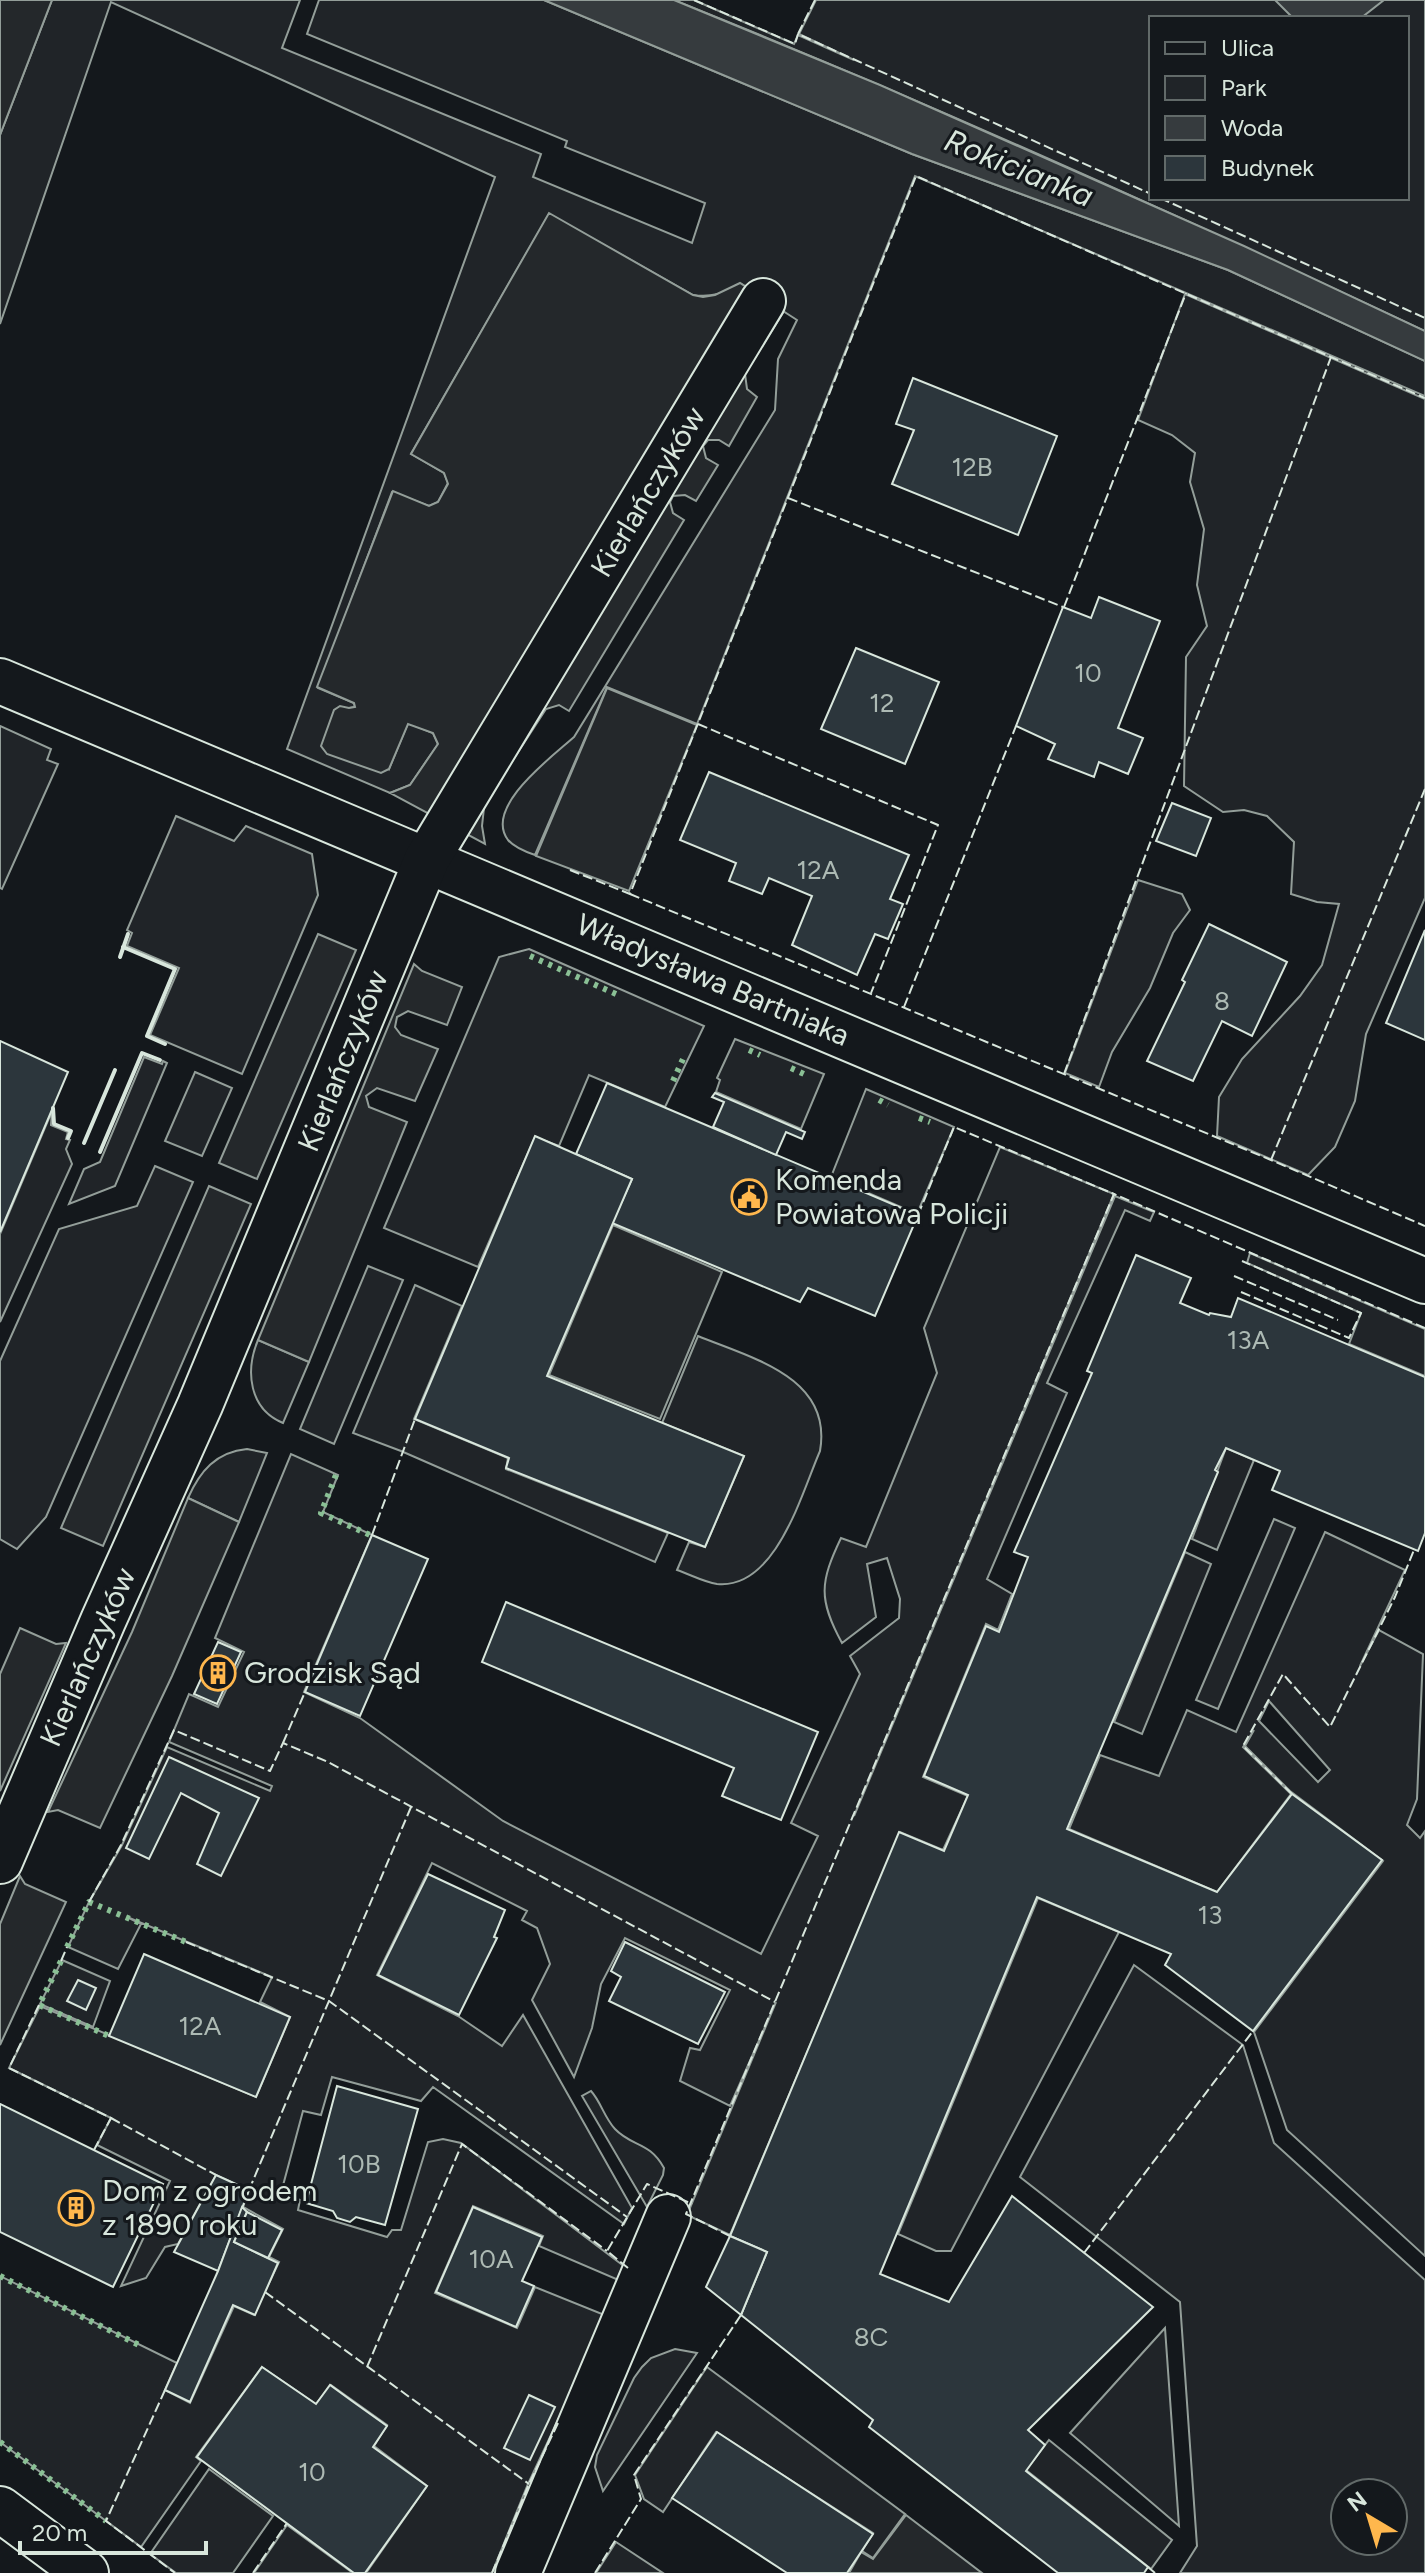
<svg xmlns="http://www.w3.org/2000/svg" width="1425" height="2573" font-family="Figtree,sans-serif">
  <rect width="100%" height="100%" fill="#14181c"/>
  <g fill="#202428" stroke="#939e99" stroke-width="2" fill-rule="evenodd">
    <path d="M 52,0 L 300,0 L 282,48 L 541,154 L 533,177 L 692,243 L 705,203 L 565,147 L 567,141 L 307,34 L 319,0 L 544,0 L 912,154 L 1228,270 L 1425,361 L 1425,396 L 915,176 L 697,724 L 607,687 L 535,855 C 526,852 515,848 508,840 C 483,807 553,756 574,737 L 775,410 L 778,359 L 797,320 L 741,284 C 725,293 711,298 693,295 L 549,214 L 411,454 L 444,473 L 448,483 L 438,502 L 429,506 L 392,492 L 318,688 L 354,703 L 355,707 L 349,708 L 389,769 L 408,723 L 433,733 L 438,744 L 410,785 L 390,793 L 287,749 L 495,177 L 111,2 L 0,324 L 0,135 Z"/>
    <path d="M 674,0 L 694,0 L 794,44 L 798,35 L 854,60 L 799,34 L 816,0 L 1425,0 L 1425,331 C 1177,215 928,102 674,0 ZM 1151,18 L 1407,18 L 1407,198 L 1151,198 Z"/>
    <path d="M 1185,294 L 1425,399 L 1425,898 L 1366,1034 L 1355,1101 L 1335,1147 L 1308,1175 L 1217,1136 L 1219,1097 L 1242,1059 L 1300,996 L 1322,965 L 1339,904 L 1317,902 L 1291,894 L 1294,842 L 1267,816 L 1244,810 L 1223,812 L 1184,786 L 1186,657 L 1207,626 L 1197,585 L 1204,529 L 1190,482 L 1195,453 L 1172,435 L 1138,420 Z"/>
    <path d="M 0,726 L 51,749 L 47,760 L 58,764 L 2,889 L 0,888 Z"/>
    <path d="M 176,816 L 234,841 L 246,826 L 312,854 L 318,895 L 242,1074 L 150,1035 L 179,968 L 127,946 L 132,933 L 127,930 Z"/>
    <path d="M 1138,880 L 1182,894 L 1190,910 L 1173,933 L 1150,988 L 1112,1052 L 1099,1087 L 1065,1073 Z"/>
    <path d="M 529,949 L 704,1026 L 665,1107 L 589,1075 L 559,1146 L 535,1137 L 478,1267 L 384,1228 L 499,957 Z"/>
    <path d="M 735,1039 L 824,1074 L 801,1129 L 716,1092 L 720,1080 L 717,1078 Z"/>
    <path d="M 144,1057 L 162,1064 L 163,1061 L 167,1063 L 115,1186 L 69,1204 L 84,1169 L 100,1162 Z"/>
    <path d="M 195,1072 L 232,1088 L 202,1156 L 165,1141 Z"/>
    <path d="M 866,1089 L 954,1127 L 917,1214 L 831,1177 Z"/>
    <path d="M 52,1111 L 51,1125 L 68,1132 L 66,1139 L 70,1140 L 66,1149 L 72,1164 L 0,1322 L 0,1234 Z"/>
    <path d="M 1000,1147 L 1114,1194 L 854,1816 L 1115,1196 L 1154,1212 L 1150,1221 L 1125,1210 L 1047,1383 L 1067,1393 L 987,1579 L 1012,1594 L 998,1630 L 986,1624 L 923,1777 L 968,1796 L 943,1850 L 900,1832 L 730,2235 L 687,2215 L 776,2002 L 730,2106 L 680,2081 L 690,2048 L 700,2050 L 730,1990 L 625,1938 L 601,1984 L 592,2028 L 574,2077 L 532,2000 L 550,1964 L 537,1928 L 522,1920 L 527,1911 L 432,1863 L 377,1975 L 458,2016 L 502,2046 L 523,2015 L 632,2208 L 624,2224 L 433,2087 L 421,2101 L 332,2077 L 321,2115 L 303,2111 L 281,2193 L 300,2200 L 298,2210 L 387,2237 L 392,2230 L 401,2230 L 428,2142 L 443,2139 L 461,2143 L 629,2270 L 623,2282 L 539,2246 L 543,2236 L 473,2206 L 435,2293 L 517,2328 L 535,2287 L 607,2316 L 528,2484 L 492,2573 L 366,2573 L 427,2486 L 374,2446 L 387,2425 L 331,2385 L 316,2404 L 262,2367 L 196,2457 L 201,2461 L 141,2547 L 0,2442 L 0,2276 L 177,2363 L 165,2390 L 190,2403 L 234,2306 L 254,2315 L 279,2262 L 269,2257 L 283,2229 L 243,2207 L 249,2190 L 216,2175 L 178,2244 L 165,2247 L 146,2278 L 121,2286 L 170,2181 L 97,2145 L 111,2118 L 9,2068 L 40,2006 L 256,2097 L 290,2017 L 260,2002 L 272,1977 L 127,1917 L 141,1924 L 118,1969 L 68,1947 L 89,1902 L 122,1845 L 167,1747 L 270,1791 L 272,1786 L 169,1742 L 189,1694 L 218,1707 L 244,1652 L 215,1638 L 291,1454 L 338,1475 L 323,1512 L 372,1535 L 304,1692 L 360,1718 L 503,1821 L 761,1954 L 818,1836 L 791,1823 L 860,1674 L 850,1656 L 899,1618 L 900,1599 L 887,1558 L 867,1564 L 876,1617 L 842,1643 C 818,1599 820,1582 841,1538 L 866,1547 L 937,1373 L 924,1328 Z"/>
    <path d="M 155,1166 L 193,1182 L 46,1517 L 17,1549 L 0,1539 L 0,1361 L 59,1229 L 137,1206 Z"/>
    <path d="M 1250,1253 L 1425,1329 L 1425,1376 L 1349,1344 L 1361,1313 L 1247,1263 Z"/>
    <path d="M 368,1266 L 403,1280 L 334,1444 L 300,1429 Z"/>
    <path d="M 415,1285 L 462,1306 L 414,1419 L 508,1458 L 506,1469 L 668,1533 L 655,1562 L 401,1451 L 353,1433 Z"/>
    <path d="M 698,1336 C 751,1358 833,1377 820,1451 C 802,1492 776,1590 717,1584 C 704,1582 689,1574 677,1570 L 689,1542 L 705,1547 L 744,1456 L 662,1423 Z"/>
    <path d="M 258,1340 L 309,1362 L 283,1423 C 249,1409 245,1371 258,1340 Z"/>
    <path d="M 1226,1448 L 1254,1460 L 1217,1550 L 1192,1539 Z"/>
    <path d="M 247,1449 L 267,1453 L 239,1522 L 188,1498 C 200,1471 216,1452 247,1449 Z"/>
    <path d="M 1274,1519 L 1295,1528 L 1218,1709 L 1196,1700 Z"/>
    <path d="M 1325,1532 L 1405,1570 L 1360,1666 L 1379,1630 L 1423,1654 L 1417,1799 L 1407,1825 L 1420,1838 L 1425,1831 L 1425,2256 L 1287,2130 L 1254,2032 L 1383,1861 L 1290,1791 L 1245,1746 L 1254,1730 L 1243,1747 L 1291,1794 L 1217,1892 L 1069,1829 L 1100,1755 L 1159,1776 L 1187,1710 L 1236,1732 ZM 1269,1701 L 1330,1770 L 1318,1782 L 1259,1721 Z"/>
    <path d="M 1185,1552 L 1211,1564 L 1142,1734 L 1114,1722 Z"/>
    <path d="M 1038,1898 L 1119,1932 L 951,2251 L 936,2251 L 898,2234 Z"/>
    <path d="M 62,1960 L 110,1981 L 93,2027 L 40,2004 Z"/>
    <path d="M 1134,1965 L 1243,2045 L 1274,2143 L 1425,2280 L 1425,2573 L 1180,2573 L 1197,2546 L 1180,2302 L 1020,2177 ZM 1393,2493 L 1393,2541 L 1345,2541 L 1345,2493 Z"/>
    <path d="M 591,2091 C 601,2102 604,2117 615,2129 C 632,2147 649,2141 664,2168 L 663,2175 L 647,2207 L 582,2096 Z"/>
    <path d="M 1165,2328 L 1179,2526 L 1070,2433 Z"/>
    <path d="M 675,2349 L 697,2353 L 603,2491 L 595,2467 L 597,2455 L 634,2378 L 642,2367 L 651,2358 Z"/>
    <path d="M 707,2367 L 905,2514 L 873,2558 L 862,2551 L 873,2533 L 716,2432 L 663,2512 L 644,2499 L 635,2475 Z"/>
    <path d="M 1049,2440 L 1172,2540 L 1151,2569 L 1026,2470 Z"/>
    <path d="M 209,2469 L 273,2516 L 233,2573 L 176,2573 L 150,2554 Z"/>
    <path d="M 287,2525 L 353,2573 L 254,2573 Z"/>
    <path d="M 616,2542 L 663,2573 L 596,2573 Z"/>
  </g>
  <g fill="#24282b" stroke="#939e99" stroke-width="2">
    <path d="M 0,0 L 52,0 L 0,135 Z"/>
    <path d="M 549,213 L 693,295 L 703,297 L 715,295 L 740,283 L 784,311 L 745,374 L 747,389 L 757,397 L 729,446 L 719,440 L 708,440 L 703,446 L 706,458 L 718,465 L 696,501 L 685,495 L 673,496 L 670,502 L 673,513 L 684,520 L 569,711 L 559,705 L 546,709 L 489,797 L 484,808 L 482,826 L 485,844 L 390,793 L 410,785 L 438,744 L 433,733 L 408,724 L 389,769 L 381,773 L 327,754 L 321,746 L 334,710 L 340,706 L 349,708 L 355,707 L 354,703 L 317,687 L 393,491 L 429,506 L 438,502 L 448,484 L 444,473 L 411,454 Z"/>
    <path d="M 607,688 L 697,725 L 629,891 L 536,856 Z"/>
    <path d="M 318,934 L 356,950 L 257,1179 L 219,1163 Z"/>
    <path d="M 414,964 L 422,971 L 462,987 L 447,1025 L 408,1011 L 397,1017 L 395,1027 L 401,1035 L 438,1049 L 415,1101 L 377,1088 L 366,1096 L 369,1107 L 407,1122 L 309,1362 L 258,1340 Z"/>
    <path d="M 209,1186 L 251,1204 L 103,1546 L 61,1528 Z"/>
    <path d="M 613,1225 L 722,1272 L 660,1419 L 549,1375 Z"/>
    <path d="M 188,1498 L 239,1522 L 172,1676 L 100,1828 L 58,1810 L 48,1812 L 132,1632 Z"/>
    <path d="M 20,1628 L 56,1644 L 66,1643 L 0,1791 L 0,1674 Z"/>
    <path d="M 20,1876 L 25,1884 L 66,1902 L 0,2045 L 0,1924 Z"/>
    <path d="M 906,2515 L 982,2573 L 849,2573 L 861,2552 L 873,2559 Z"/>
  </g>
  <g fill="#363b3e" stroke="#939e99" stroke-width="2">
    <path d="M 544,0 L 674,0 L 880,85 L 1244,246 L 1425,331 L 1425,361 L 1228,270 L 912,154 Z"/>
    <path d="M 1275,0 L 1384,0 L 1361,18 L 1293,18 Z"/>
  </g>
  <g fill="#2c363c" stroke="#d8e6dc" stroke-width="2">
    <path d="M 913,378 L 1057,436 L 1018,535 L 892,484 L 914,430 L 896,424 Z"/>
    <path d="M 1099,597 L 1160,621 L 1118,728 L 1143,738 L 1128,774 L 1099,762 L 1094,777 L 1048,759 L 1055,744 L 1016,726 L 1063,607 L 1091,618 Z"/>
    <path d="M 856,648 L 939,682 L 905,764 L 821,729 Z"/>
    <path d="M 709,772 L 909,855 L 890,899 L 903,904 L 888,939 L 875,934 L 857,975 L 792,945 L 812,896 L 769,878 L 762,894 L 729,881 L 736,863 L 680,840 Z"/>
    <path d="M 1172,803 L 1211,818 L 1196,856 L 1156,841 Z"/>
    <path d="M 1209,924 L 1287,962 L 1252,1036 L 1222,1021 L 1193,1081 L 1147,1061 L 1185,982 L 1182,980 Z"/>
    <path d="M 1425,930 L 1425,1040 L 1386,1023 Z"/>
    <path d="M 0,1041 L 68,1072 L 0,1232 Z"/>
    <path d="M 607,1083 L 918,1215 L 875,1316 L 808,1288 L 800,1302 L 612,1223 L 632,1179 L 576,1154 Z"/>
    <path d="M 715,1093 L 805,1132 L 802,1139 L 786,1132 L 776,1155 L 713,1127 L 724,1102 L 712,1097 Z"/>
    <path d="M 535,1136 L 632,1179 L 547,1376 L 744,1456 L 705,1547 L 506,1468 L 509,1458 L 415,1419 Z"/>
    <path d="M 1136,1255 L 1191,1278 L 1180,1303 L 1209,1315 L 1210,1313 L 1231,1317 L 1238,1298 L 1425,1377 L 1425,1533 L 1418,1551 L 1272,1490 L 1280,1471 L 1226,1448 L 1215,1470 L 1218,1472 L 1067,1829 L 1217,1892 L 1292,1794 L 1382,1860 L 1253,2031 L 1165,1965 L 1171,1954 L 1037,1897 L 880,2274 L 949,2302 L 1012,2196 L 1153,2307 L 1028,2430 L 1045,2445 L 1026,2471 L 1148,2567 L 1144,2573 L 1058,2573 L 869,2427 L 873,2420 L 741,2315 L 767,2252 L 730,2236 L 899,1832 L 944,1851 L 968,1795 L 924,1776 L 986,1626 L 999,1632 L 1028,1557 L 1014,1552 L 1092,1373 L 1087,1371 Z"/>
    <path d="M 372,1535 L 428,1559 L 360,1716 L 305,1692 Z"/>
    <path d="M 506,1602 L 818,1732 L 781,1820 L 722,1796 L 734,1768 L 482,1662 Z"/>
    <path d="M 218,1642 L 241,1652 L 217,1704 L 194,1694 Z"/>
    <path d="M 169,1757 L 259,1798 L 221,1876 L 197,1864 L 219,1813 L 181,1793 L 149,1859 L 126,1848 Z"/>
    <path d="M 428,1874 L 505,1910 L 494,1937 L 497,1938 L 459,2015 L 378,1975 Z"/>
    <path d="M 625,1942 L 725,1992 L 698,2044 L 609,2001 L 621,1977 L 611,1971 Z"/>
    <path d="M 144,1954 L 290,2017 L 256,2097 L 109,2036 Z"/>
    <path d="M 78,1980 L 96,1988 L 86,2010 L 67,2001 Z"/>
    <path d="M 337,2086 L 418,2109 L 385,2225 L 356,2217 L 350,2222 L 337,2218 L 333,2211 L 306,2203 Z"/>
    <path d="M 0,2104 L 163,2184 L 113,2287 L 0,2232 Z"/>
    <path d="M 216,2175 L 249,2190 L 218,2271 L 174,2252 Z"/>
    <path d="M 242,2207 L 247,2212 L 234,2242 L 278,2263 L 255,2315 L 233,2305 L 190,2402 L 165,2390 L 218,2271 Z"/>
    <path d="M 473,2207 L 542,2237 L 522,2281 L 534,2286 L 516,2327 L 436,2292 Z"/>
    <path d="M 247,2212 L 282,2230 L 268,2258 L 234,2242 Z"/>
    <path d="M 730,2236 L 767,2252 L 741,2315 L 706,2287 Z"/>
    <path d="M 262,2367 L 316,2404 L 330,2385 L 352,2401 L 387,2426 L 373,2447 L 427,2486 L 365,2573 L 354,2573 L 197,2457 Z"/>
    <path d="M 529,2395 L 555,2407 L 530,2460 L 504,2448 Z"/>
    <path d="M 717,2432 L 873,2534 L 847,2573 L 787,2573 L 672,2498 Z"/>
  </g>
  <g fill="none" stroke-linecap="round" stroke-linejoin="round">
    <defs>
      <g id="minor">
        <path d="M 0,681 L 1425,1281"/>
        <path d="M 0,1861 L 103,1621 L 200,1405 L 427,859 L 763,301"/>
        <path d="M 0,2509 L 86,2573"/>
        <path d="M 518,2573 L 668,2217"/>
      </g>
    </defs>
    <use href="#minor" stroke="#d8e6dc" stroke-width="48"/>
    <use href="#minor" stroke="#14181c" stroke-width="44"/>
    <g stroke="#8ac095" stroke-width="6" stroke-dasharray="4 6" stroke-linecap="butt">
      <path d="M 530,956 L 616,994"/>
      <path d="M 749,1050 L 760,1055"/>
      <path d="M 791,1068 L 804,1074"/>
      <path d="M 673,1081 L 683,1059"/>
      <path d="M 879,1100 L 888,1105"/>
      <path d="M 919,1118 L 930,1122"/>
      <path d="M 336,1475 L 321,1513 L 370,1535"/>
      <path d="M 67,1947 L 89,1902 L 186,1942"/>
      <path d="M 61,1961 L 39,2005 L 109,2036"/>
      <path d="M 0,2276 L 141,2346"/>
      <path d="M 0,2442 L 106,2521"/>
    </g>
    <g stroke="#d8e6dc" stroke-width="2" stroke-dasharray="10 4" stroke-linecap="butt">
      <path d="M 694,0 L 795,44 L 798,34"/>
      <path d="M 815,0 L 798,34 L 1151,194"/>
      <path d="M 1160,198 L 1425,318"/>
      <path d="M 788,498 L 1063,607"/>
      <path d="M 1064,607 L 1186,293"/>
      <path d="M 698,724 L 938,825 L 871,993"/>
      <path d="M 570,870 L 630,894 L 916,176 L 1425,398"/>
      <path d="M 630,894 L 1271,1160 L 1425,1226"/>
      <path d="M 904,1007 L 1016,726"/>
      <path d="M 1064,1074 L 1331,357"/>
      <path d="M 1271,1160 L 1425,789"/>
      <path d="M 918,1215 L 954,1127 L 1114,1194"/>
      <path d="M 1234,1276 L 1338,1320"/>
      <path d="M 1241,1292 L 1349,1338 L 1361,1313 L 1242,1261"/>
      <path d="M 372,1535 L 415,1419"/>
      <path d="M 283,1743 L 305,1692"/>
      <path d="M 1292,1794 L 1243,1746 L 1283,1674 L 1330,1727 L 1395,1597 L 1414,1550"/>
      <path d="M 89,1902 L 121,1845 L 174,1730 L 270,1771 L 283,1743 L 328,1762 L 775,2002"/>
      <path d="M 186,1942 L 329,2001 L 627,2217"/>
      <path d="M 61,1961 L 67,1947"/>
      <path d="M 39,2005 L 9,2068 L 111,2118 L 94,2150"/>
      <path d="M 111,2118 L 216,2175"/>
      <path d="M 249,2190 L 411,1807"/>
      <path d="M 730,2236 L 686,2214 L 1114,1194 L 1425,1328"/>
      <path d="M 1084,2253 L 1253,2031"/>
      <path d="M 628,2268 L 607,2251 L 647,2184 L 692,2204"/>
      <path d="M 265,2292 L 529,2484"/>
      <path d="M 367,2367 L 462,2144 L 607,2251"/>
      <path d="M 165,2390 L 106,2521 L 175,2573"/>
      <path d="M 1148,2567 L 1155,2573"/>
      <path d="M 253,2573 L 287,2523"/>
      <path d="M 492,2573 L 529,2484 L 558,2423"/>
      <path d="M 595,2573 L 641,2499 L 634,2475 L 741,2315"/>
    </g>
    <g stroke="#d8e6dc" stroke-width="4">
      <path d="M 123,947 L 175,969 L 147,1036 L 165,1044"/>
      <path d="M 120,957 L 128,934"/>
      <path d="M 53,1108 L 54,1124 L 71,1131 L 68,1138"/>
      <path d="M 84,1143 L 115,1070"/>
      <path d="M 100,1152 L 142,1053 L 160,1060"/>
    </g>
  </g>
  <defs>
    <symbol id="civic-ring" viewBox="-11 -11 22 22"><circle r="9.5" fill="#14181c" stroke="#ffb74d" stroke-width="1.5"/><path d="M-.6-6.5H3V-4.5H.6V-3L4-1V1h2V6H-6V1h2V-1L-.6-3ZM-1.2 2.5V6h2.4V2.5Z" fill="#ffb74d"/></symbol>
    <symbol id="building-ring" viewBox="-11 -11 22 22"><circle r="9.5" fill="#14181c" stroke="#ffb74d" stroke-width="1.5"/><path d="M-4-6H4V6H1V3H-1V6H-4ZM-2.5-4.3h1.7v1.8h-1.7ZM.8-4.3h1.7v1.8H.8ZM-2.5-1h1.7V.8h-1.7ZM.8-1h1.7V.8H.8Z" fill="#ffb74d"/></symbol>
  </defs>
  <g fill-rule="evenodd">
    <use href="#civic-ring" x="729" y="1177" width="40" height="40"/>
    <use href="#building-ring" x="198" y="1653" width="40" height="40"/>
    <use href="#building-ring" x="56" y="2188" width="40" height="40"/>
  </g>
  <g text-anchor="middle" stroke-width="6" stroke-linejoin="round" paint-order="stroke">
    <g font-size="26" fill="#adbab4">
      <text x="972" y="476">12B</text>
      <text x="1088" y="682">10</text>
      <text x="882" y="712">12</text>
      <text x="818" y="879">12A</text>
      <text x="1222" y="1010">8</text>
      <text x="1248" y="1349">13A</text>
      <text x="1210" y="1924">13</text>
      <text x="200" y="2035">12A</text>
      <text x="359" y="2173">10B</text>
      <text x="491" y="2268">10A</text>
      <text x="871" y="2346">8C</text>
      <text x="312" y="2481">10</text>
    </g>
    <g font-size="30" fill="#d8e6dc" stroke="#14181c">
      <text transform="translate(648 492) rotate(-59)" y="10">Kierlańczyków</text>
      <text transform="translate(713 980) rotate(23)" y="10">Władysława Bartniaka</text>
      <text transform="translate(343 1061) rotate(-68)" y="10">Kierlańczyków</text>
      <text transform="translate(88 1657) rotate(-66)" y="10">Kierlańczyków</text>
    </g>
    <g font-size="30" fill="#d8e6dc" stroke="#14181c" text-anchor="start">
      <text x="775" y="1190">Komenda<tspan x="775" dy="34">Powiatowa Policji</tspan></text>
      <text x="244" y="1683">Grodzisk Sąd</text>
      <text x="102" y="2201">Dom z ogrodem<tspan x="102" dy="34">z 1890 roku</tspan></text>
    </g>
    <g font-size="32" font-style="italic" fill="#d8e6dc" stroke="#14181c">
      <text transform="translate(1019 168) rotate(22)" y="11">Rokicianka</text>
    </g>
  </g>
  <rect x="1149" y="16" width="260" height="184" fill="#14181c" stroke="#626a69" stroke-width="2"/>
  <rect x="1165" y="42" width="40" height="12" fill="#14181c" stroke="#626a69" stroke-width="2"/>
  <text x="1221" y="56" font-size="24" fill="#d8e6dc">Ulica</text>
  <rect x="1165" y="76" width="40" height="24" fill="#202428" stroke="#626a69" stroke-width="2"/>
  <text x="1221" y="96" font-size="24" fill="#d8e6dc">Park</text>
  <rect x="1165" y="116" width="40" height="24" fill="#363b3e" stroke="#626a69" stroke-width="2"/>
  <text x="1221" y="136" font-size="24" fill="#d8e6dc">Woda</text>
  <rect x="1165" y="156" width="40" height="24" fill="#2c363c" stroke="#626a69" stroke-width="2"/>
  <text x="1221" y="176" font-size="24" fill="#d8e6dc">Budynek</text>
  <g transform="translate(1369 2517) rotate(322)"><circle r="38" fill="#14181c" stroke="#626a69" stroke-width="2"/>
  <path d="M0-6L14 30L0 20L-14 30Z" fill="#ffb74d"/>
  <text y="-12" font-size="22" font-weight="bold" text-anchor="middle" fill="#d8e6dc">N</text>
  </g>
  <path d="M20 2541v12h186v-12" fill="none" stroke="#d8e6dc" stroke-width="4"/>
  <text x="32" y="2541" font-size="24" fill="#d8e6dc" stroke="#14181c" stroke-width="6" paint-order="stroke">20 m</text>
</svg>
